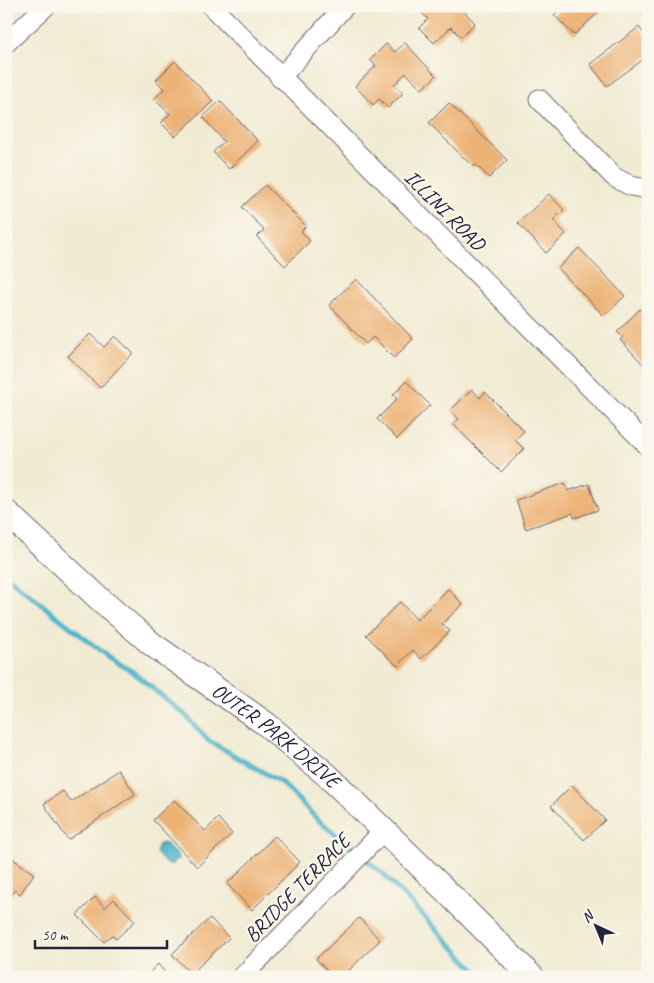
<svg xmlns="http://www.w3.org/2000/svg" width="654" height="983" font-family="Caveat,sans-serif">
  <rect width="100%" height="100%" fill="#fbf7ec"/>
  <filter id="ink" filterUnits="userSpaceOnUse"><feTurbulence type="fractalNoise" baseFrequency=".02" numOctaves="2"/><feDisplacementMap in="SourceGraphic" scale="10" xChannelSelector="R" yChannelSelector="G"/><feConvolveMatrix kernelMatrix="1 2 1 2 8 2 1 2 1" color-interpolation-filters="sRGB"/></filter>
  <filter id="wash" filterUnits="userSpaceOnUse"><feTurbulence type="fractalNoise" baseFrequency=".0096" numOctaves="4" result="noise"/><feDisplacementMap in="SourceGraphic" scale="20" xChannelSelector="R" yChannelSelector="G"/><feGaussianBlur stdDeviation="1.12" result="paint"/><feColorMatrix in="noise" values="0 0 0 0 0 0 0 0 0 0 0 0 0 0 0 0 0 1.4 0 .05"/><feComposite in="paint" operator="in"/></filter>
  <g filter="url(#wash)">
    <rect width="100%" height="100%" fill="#f1ebd3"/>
    <path fill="#4ab3c8" stroke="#366a82" d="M 162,843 L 167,844 L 172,851 L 177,854 L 178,859 L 173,864 L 167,865 L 156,853 L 158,845 Z"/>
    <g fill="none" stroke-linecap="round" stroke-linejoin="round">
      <path stroke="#4ab3c8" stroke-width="5" d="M 6,576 L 107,656 L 133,672 L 185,715 L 209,741 L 282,783 L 315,817 L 384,875 L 482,977"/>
    </g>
    <g id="blocks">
      <g fill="#ecb276">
        <path d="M 425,6 L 459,6 L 475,23 L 461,37 L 451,27 L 434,43 L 419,28 L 428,19 L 420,11 Z"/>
        <path d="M 563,6 L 593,6 L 599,12 L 574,35 L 554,15 Z"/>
        <path d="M 639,27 L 648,39 L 648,56 L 607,86 L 590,64 Z"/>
        <path d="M 405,43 L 436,76 L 422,89 L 406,73 L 394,85 L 403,93 L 388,108 L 379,99 L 373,105 L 355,86 L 376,66 L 370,60 L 386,44 L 395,52 Z"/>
        <path d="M 175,61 L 213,101 L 175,137 L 161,123 L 170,114 L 154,99 L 164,89 L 156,80 Z"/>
        <path d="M 220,101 L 258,141 L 229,169 L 213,152 L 224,142 L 203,117 Z"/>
        <path d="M 449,103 L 507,160 L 489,178 L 476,165 L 473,167 L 429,123 Z"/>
        <path d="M 265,185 L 306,226 L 301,231 L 310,241 L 285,266 L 257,237 L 264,230 L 242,207 Z"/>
        <path d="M 549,194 L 564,210 L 553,220 L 566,234 L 546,253 L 518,223 Z"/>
        <path d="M 579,248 L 625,296 L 604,316 L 558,268 Z"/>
        <path d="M 356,279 L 413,339 L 394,358 L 373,337 L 366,344 L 329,305 Z"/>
        <path d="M 640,309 L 648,317 L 648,369 L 620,340 L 623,337 L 617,332 Z"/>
        <path d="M 90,334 L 104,347 L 115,336 L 133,353 L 100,388 L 68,356 Z"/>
        <path d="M 406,381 L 430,405 L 397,439 L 377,419 L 397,399 L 393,395 Z"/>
        <path d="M 472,389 L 480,398 L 485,392 L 524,431 L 515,440 L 524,449 L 501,472 L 453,424 L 459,419 L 451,410 Z"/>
        <path d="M 565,483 L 568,491 L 589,484 L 598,510 L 574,518 L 573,513 L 526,529 L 516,500 Z"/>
        <path d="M 448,589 L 463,604 L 442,624 L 450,631 L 421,659 L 413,650 L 397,666 L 366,635 L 400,602 L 417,620 Z"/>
        <path d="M 119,770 L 135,794 L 68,840 L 44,804 L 63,791 L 71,802 Z"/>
        <path d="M 572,785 L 605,820 L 584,840 L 551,806 Z"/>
        <path d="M 174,800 L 205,831 L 218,818 L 232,834 L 197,867 L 153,820 Z"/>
        <path d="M 275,836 L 300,862 L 252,910 L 227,884 Z"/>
        <path d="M 6,854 L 34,874 L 20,894 L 15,890 L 6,902 Z"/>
        <path d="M 95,897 L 105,908 L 114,899 L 135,921 L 116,939 L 112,935 L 104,942 L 77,915 Z"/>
        <path d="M 210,918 L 229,938 L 191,974 L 172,954 Z"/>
        <path d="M 359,918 L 380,940 L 342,977 L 333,977 L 316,959 Z"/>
        <path d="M 158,964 L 169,977 L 145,977 Z"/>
      </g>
    </g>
  </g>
  <g filter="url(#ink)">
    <use href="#blocks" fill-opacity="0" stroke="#6a6870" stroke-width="1"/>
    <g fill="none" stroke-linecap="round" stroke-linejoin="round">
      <defs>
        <g id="minor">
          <path d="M 211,6 L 648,446"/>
          <path d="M 6,43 L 46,6"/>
          <path d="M 280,78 L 345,6"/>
          <path d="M 539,99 L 614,177 L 631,186 L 648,189"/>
          <path d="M 242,977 L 347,869 L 384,830"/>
        </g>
        <g id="tertiary">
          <path id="s1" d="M 6,512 L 103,602 L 153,645 L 266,724 L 327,775 L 443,888 L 532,977"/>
        </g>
      </defs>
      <use href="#minor" stroke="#6a6870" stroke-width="21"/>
      <use href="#tertiary" stroke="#6a6870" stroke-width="26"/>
      <use href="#minor" stroke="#fff" stroke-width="19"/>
      <use href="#tertiary" stroke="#fff" stroke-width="24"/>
    </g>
  </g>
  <g text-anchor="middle" stroke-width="4.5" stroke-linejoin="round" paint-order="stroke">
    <g font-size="21" fill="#22223b" stroke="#fbf7ec">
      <text transform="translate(445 210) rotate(45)" y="7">ILLINI ROAD</text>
      <text dy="7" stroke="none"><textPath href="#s1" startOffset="351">OUTER PARK DRIVE</textPath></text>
      <text transform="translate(297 888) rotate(-46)" y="7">BRIDGE TERRACE</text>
    </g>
  </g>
  <rect width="654" height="983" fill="none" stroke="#fbf7ec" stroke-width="25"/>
  <g transform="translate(596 926) rotate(316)" stroke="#fbf7ec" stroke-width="4" paint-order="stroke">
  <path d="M0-4L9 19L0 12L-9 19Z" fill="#22223b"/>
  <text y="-8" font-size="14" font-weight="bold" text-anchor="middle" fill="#22223b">N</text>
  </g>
  <path d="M35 940v8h132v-8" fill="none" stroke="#22223b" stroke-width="2.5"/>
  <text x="42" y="940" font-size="15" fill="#22223b" stroke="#fbf7ec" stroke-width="4" paint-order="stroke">50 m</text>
</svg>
